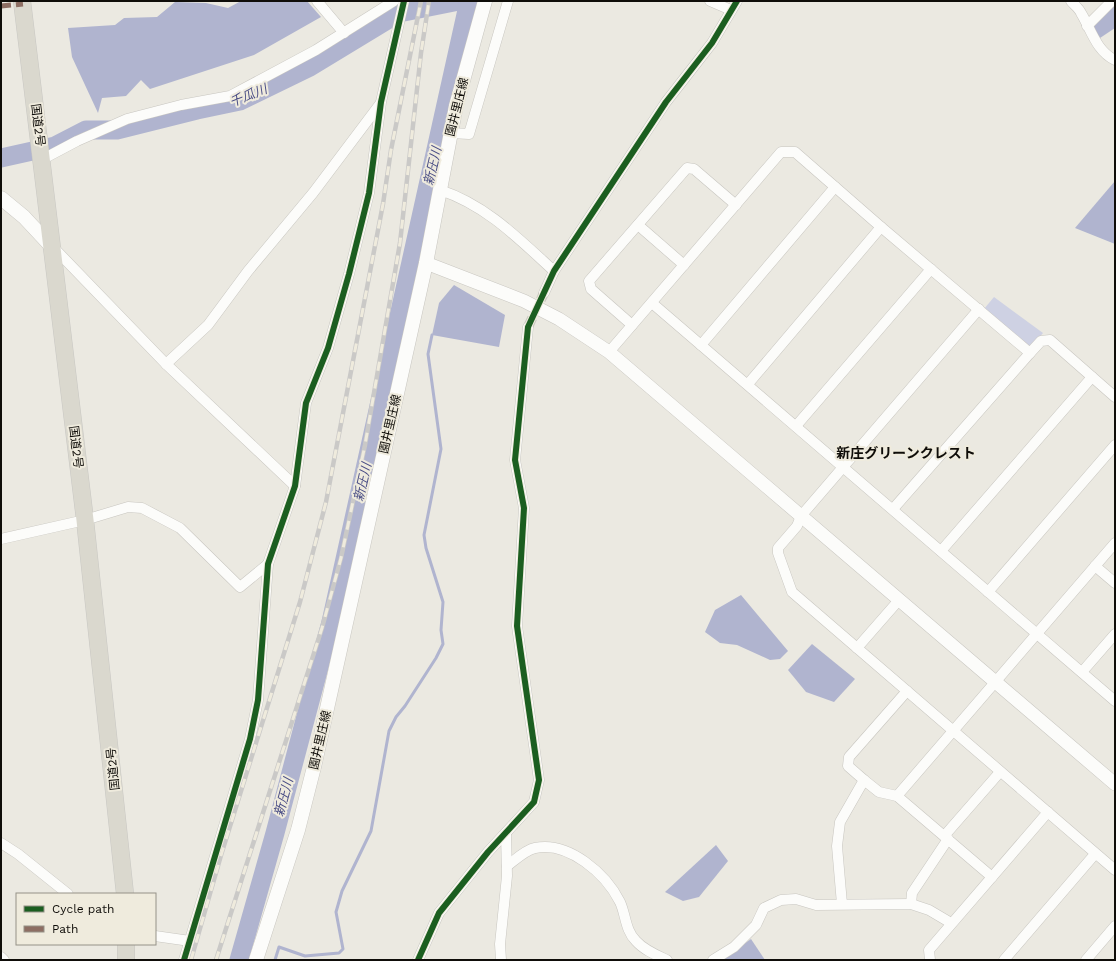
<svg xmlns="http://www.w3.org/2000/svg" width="1116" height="961" font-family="'Work Sans','Noto Sans JP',sans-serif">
  <rect width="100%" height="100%" fill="#ebe9e1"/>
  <path fill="#ced1e3" d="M 994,297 L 1043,333 L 1032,346 L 1028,347 L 984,309 Z"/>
  <g fill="#b0b4cf">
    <path d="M 241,1 L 307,1 L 321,17 L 254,55 L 150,89 L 141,80 L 126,96 L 102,98 L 98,113 L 72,57 L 68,28 L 115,25 L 124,18 L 157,17 L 175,2 L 206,3 L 228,8 Z"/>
    <path d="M 1115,4 L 1115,28 L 1100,38 L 1092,26 Z"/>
    <path d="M 1115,181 L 1115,244 L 1075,228 Z"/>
    <path d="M 454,285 L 505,315 L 499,347 L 432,335 L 439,303 Z"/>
    <path d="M 741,595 L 788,651 L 780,659 L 770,660 L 737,645 L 720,643 L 705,632 L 715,610 Z"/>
    <path d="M 812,644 L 855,679 L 834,702 L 806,692 L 788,670 Z"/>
    <path d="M 716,845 L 728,861 L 699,897 L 683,901 L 665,892 Z"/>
    <path d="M 751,939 L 765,960 L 721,960 Z"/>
  </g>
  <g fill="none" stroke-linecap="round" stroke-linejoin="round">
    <path stroke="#b0b4cf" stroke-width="3" d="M 275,960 L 279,947 L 305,956 L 339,953 L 343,949 L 336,912 L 342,891 L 371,831 L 389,731 L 396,717 L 405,706 L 436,658 L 443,644 L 441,630 L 443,602 L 426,548 L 424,535 L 441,449 L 428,354 L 432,335"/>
    <g stroke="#b0b4cf" stroke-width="19">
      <path d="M 1,158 L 55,146 L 86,130 L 117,130 L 197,110 L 240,101 L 310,67 L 399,13 L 459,1"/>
      <path d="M 239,960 L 275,833 L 331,622 L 469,1"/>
    </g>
    <path stroke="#cac8c1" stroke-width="10" stroke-dasharray="10 5" stroke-linecap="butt" d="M 528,327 L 544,293"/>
    <defs>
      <g id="minor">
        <path d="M 317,1 L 344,33"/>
        <path d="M 710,1 L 731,10"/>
        <path d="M 1071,1 C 1074,5 1079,8 1081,13 C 1091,29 1096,51 1115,60"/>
        <path d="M 1087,26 L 1112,1"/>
        <path d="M 451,133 L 469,134 L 508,1"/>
        <path d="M 43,159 L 77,141 L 127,119 L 181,105 L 230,96 L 316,50 L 394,1"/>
        <path d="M 440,190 C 486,205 519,239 554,271"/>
        <path d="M 638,225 L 684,265"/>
        <path d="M 53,247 L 166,364 L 295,486"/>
        <path d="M 544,293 L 554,271 L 666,102 L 712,43 L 737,1"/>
        <path d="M 652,303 L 1115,701"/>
        <path d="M 979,309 L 801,516 L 797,526 L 778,548 L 778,553 L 792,592 L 1115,870"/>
        <path d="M 632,325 L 591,289 L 589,281 L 687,168 L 694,169 L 736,205"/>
        <path d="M 701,345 L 835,187"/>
        <path d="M 609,352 L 781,152 L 795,152 L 881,227 L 1030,353 L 1041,341 L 1050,340 L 1115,397"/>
        <path d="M 166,364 L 208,325 L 248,271 L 313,193 L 380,104"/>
        <path d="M 748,384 L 881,227"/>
        <path d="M 796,426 L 931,269"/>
        <path d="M 893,509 L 1030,353"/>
        <path d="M 1,539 L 85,520 L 128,507 L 142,508 L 180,528 L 240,587 L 268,564"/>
        <path d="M 941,551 L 1092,377"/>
        <path d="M 1095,566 L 1115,583"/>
        <path d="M 988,592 L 1115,445"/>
        <path d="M 857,648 L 899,600"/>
        <path d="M 1082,672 L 1115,634"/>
        <path d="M 864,780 L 848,766 L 849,757 L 907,691"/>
        <path d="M 945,835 L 1000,772"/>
        <path d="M 1,843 L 18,854 L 68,894"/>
        <path d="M 507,866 C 515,860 525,850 535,848 C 569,841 606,874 620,902 C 626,915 625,930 636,941 C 644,950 656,955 667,960"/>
        <path d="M 992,877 L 897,796 L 1115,543"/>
        <path d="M 842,904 L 837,846 L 840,822 L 864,780 L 879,792 L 897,796"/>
        <path d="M 911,904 L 912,893 L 948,839"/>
        <path d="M 155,936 L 190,941"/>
        <path d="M 1,957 L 4,960"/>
        <path d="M 184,960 L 250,739 L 258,700 L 268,564 L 295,486 L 306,403 L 328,348 L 349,274 L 369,193 L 381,102 L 404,1"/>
        <path d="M 418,960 L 439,913 L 488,852 L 534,802 L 539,780 L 517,626 L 524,508 L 515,460 L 528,327"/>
        <path d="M 501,960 L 500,944 L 507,876 L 506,833"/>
        <path d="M 713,960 L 734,947 L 756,925 L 764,908 L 781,900 L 796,899 L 816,905 L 911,904 L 929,910 L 951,923"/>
        <path d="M 930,960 L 929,950 L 1048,812"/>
        <path d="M 1004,960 L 1095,854"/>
        <path d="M 1086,960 L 1115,926"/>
      </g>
      <path id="tertiary" d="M 426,263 L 524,301 L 559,319 L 609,352 L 1115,784"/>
      <g id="secondary">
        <path d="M 1,198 L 24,217 L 51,246"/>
        <path d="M 256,960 L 298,830 L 314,767 L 426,263 L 456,106 L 485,1"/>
      </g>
      <g id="trunk">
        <path d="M 22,1 L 85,520 L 125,894"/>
        <path d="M 126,960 L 126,944"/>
      </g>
    </defs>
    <use href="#minor" stroke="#c8c6c0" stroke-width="11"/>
    <use href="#tertiary" stroke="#c8c6c0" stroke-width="14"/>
    <use href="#secondary" stroke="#c8c6c0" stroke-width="15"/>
    <use href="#trunk" stroke="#c8c7c3" stroke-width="18"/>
    <use href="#minor" stroke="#fcfcfa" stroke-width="10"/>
    <use href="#tertiary" stroke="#fcfcfa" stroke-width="13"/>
    <use href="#secondary" stroke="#fcfcfa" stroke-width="14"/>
    <use href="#trunk" stroke="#dad8ce" stroke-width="17"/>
    <defs>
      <g id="rail">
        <path d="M 191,960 L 222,852 L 300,602 L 326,502 L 383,204 L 391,150 L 421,1"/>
        <path d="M 216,960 L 322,628 L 341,558 L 365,445 L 400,243 L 421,53 L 429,1"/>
      </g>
    </defs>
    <use href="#rail" stroke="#cac9c7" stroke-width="4.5"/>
    <use href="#rail" stroke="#efebdd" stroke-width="3" stroke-dasharray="9" stroke-linecap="butt"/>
    <path stroke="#8d6e63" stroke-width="5" stroke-dasharray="10 5" stroke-linecap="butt" d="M 1,6 L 23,4"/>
    <defs>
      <g id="cycleway">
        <path d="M 184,960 L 250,739 L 258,700 L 268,564 L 295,486 L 306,403 L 328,348 L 349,274 L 369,193 L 381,102 L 404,1"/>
        <path d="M 418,960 L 439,913 L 488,852 L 534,802 L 539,780 L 517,626 L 524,508 L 515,460 L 528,327 L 554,271 L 666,102 L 712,43 L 737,1"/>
      </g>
    </defs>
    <use href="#cycleway" stroke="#efebdd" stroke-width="8"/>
    <use href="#cycleway" stroke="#1b5e20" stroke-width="6"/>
  </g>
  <g text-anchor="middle" stroke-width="4" stroke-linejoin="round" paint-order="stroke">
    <g font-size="12" fill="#0f0d09" stroke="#efebdd">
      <text transform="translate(457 107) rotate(-76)" y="4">園井里庄線</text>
      <text transform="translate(38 125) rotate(83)" y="4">国道2号</text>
      <text transform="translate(390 424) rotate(-77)" y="4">園井里庄線</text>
      <text transform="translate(76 447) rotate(83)" y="4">国道2号</text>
      <text transform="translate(320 740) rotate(-77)" y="4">園井里庄線</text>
      <text transform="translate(113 769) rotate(-96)" y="4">国道2号</text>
    </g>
    <g font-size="13" font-style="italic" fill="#494d85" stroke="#efebdd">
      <text transform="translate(248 95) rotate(-22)" y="5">千瓜川</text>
      <text transform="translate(432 166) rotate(-77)" y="5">新圧川</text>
      <text transform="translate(362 482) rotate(-77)" y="5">新圧川</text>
      <text transform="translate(283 797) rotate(-75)" y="5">新圧川</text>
    </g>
    <g font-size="14" font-weight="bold" fill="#0f0d09" stroke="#efebdd">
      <text x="906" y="458">新庄グリーンクレスト</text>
    </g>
  </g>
  <rect width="1116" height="961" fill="none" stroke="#0f0d09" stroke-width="4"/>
  <rect x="16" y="893" width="140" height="52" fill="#efebdd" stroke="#959288"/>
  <rect x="24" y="906" width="20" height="6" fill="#1b5e20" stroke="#959288"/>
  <text x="52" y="913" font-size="12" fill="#0f0d09">Cycle path</text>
  <rect x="24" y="926" width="20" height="6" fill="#8d6e63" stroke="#959288"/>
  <text x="52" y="933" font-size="12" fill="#0f0d09">Path</text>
</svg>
